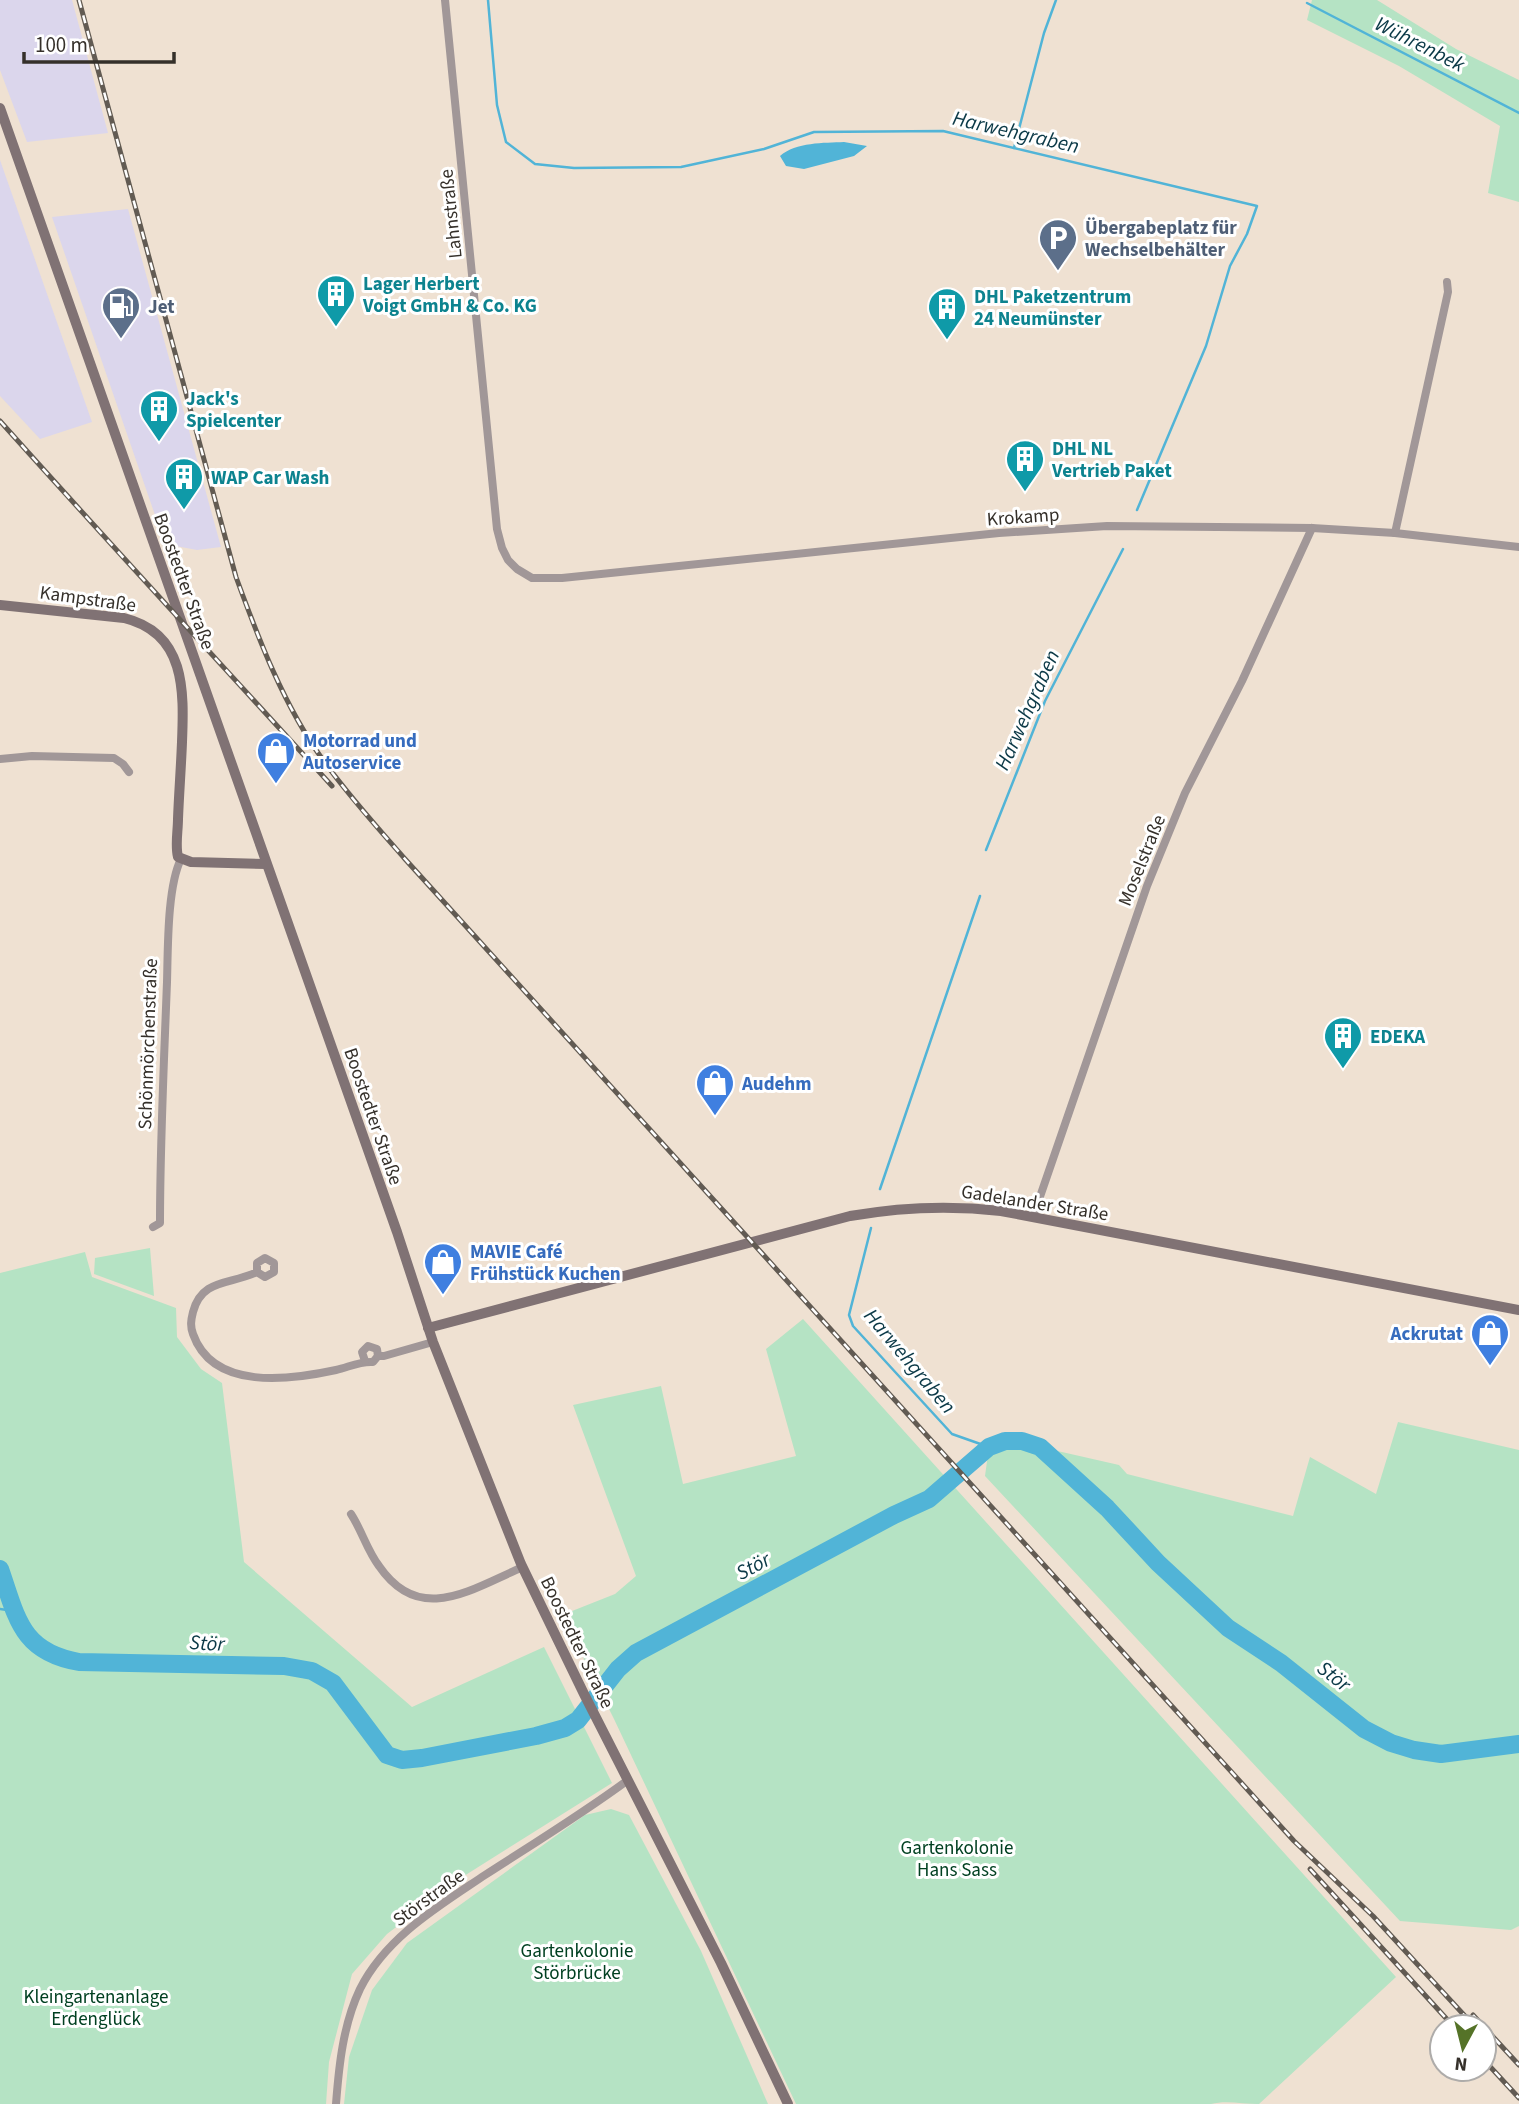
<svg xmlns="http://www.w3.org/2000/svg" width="1519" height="2104" font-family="'Source Sans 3',sans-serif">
  <rect width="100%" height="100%" fill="#efe1d2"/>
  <g fill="#dbd6ec">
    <path d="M 0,0 L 72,0 L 108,133 L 27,142 L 0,70 Z"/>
    <path d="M 0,160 L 92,422 L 40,439 L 0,396 Z"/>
    <path d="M 128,209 L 221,547 L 197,550 L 165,544 L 52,217 Z"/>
  </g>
  <g fill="#b5e3c4">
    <path d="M 1312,0 L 1377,0 L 1456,49 L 1519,80 L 1519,202 L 1488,193 L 1500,126 L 1399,66 L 1307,20 Z"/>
    <path d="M 150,1248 L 154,1296 L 94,1274 L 95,1258 Z"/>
    <path d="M 85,1252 L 92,1277 L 176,1308 L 177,1337 L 201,1369 L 222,1383 L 244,1562 L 412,1707 L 544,1647 L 612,1783 L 464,1876 L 387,1934 L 352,1974 L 329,2062 L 326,2104 L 0,2104 L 0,1273 Z"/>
    <path d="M 803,1319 L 1396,1977 L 1259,2104 C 1242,2104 1226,2100 1211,2104 L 796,2104 L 614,1719 L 562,1615 L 615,1594 L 636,1576 L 573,1405 L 661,1386 L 683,1484 L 796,1456 L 766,1349 Z"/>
    <path d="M 1398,1422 L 1519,1450 L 1519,1926 L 1511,1930 L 1400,1921 L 985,1476 L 989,1447 L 1005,1441 L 1022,1441 L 1040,1447 L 1119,1465 L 1127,1474 L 1293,1516 L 1310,1457 L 1376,1494 Z"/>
    <path d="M 611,1809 L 629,1815 L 701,1951 L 768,2104 L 344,2104 L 349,2057 L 372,1990 L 407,1943 L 585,1815 Z"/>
  </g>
  <path fill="#51b4d7" d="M 844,142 L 867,146 L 854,156 L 804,169 L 786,166 L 780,156 C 796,142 824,143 844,142 Z"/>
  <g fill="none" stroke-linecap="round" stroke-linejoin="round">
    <g stroke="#51b4d7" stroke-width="2.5">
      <path d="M 488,0 L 497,105 L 506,142 L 535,164 L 574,168 L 681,167 L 764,149 L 814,132 L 943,131 L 1257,206 L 1247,234 L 1230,266 L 1206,346 L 1137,510"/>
      <path d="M 1307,3 L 1519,113"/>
      <path d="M 1014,148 L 1044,33 L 1056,0"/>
      <path d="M 986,850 L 1045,701 L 1123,549"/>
      <path d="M 880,1189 L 980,896"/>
      <path d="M 871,1228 L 849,1315 L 853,1326 L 952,1434 L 989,1447"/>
      <path d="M 0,1609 L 14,1611"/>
    </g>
    <path stroke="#51b4d7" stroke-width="18" d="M 0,1569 C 17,1618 21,1652 79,1662 L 284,1666 L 312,1671 L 333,1683 L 387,1755 L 402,1760 L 422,1758 L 536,1736 L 565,1728 L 578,1720 L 618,1669 L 636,1653 L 894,1515 L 929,1499 L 989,1447 L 1005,1441 L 1022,1441 L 1040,1447 L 1107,1508 L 1158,1563 L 1228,1628 L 1281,1663 L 1364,1729 L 1391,1743 L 1414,1750 L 1441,1754 L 1519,1744"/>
    <g stroke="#a19798" stroke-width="8">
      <path d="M 445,0 L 497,529 L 502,548 L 508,560 L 517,569 L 532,578 L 562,578 L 999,533 L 1107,526 L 1312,528 L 1395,533 L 1519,547"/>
      <path d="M 1395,533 L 1448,292 L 1447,282"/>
      <path d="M 0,759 L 32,756 L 114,758 L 123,764 L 129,772"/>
      <path d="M 1033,1217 L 1147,886 L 1185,793 L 1242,681 L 1312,528"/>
      <path d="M 153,1227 L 160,1223 C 160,1143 164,1062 167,982 C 168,950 167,887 181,859"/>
      <path d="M 257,1272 L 257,1263 L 265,1258 L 274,1263 L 274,1272 L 265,1277 L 257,1272 C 231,1285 202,1278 193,1312 C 191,1320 190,1326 193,1334 C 213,1391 290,1380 336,1370 C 349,1367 360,1361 373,1362 L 378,1356 L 384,1356 L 433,1342"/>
      <path d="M 365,1361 L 362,1352 L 368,1346 L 377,1349 L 378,1356"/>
      <path d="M 351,1514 C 362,1531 367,1550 379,1566 C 420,1626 471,1589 523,1567"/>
      <path d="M 336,2104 C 339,2065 343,2025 360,1989 C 386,1937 439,1906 485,1875 C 533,1844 582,1814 628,1780"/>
    </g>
    <g stroke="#807274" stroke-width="10">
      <path d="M 0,108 L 397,1232 L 433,1342 L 521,1564 L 584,1694 L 721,1963 L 788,2104"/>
      <path d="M 0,605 L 124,618 C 186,633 184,691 182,742 C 181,768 179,793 178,819 C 178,831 175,845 178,857 L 191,862 L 266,864"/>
      <path d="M 428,1328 L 850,1216 C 901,1207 950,1205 1001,1211 L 1519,1310"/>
    </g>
    <defs>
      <g id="rail">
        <path d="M 79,0 L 236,577 C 259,640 284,706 323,760 C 348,795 377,827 405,859 L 1294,1841 L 1373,1916 L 1475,2027"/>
        <path d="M 0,421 C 110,544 221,664 332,786"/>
        <path d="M 1310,1869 L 1454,2027"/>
        <path d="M 1473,2015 L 1519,2065"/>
        <path d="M 1484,2060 L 1519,2098"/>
      </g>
    </defs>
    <use href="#rail" stroke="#625b53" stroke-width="5"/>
    <use href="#rail" stroke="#fff" stroke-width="2.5" stroke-dasharray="8" stroke-linecap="butt"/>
  </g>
  <defs>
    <symbol id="parking-pin" viewBox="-11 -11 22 30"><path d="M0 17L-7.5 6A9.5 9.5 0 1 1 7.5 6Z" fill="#5c6f8a" stroke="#fff"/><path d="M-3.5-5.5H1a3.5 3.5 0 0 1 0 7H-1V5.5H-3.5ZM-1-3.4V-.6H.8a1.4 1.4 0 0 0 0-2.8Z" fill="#fff"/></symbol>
    <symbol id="building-pin" viewBox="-11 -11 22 30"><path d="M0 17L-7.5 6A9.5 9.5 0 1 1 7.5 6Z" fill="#0f9aa8" stroke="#fff"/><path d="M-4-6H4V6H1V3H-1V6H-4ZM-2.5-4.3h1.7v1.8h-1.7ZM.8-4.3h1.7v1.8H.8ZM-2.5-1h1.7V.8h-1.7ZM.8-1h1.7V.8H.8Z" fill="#fff"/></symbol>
    <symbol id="fuel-pin" viewBox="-11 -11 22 30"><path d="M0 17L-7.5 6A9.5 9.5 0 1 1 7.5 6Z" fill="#5c6f8a" stroke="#fff"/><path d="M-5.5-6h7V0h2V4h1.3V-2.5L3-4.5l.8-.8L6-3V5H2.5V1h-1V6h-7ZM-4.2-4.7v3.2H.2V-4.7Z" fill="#fff"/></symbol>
    <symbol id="shop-pin" viewBox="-11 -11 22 30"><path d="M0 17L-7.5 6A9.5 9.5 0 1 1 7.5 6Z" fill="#3f7fe0" stroke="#fff"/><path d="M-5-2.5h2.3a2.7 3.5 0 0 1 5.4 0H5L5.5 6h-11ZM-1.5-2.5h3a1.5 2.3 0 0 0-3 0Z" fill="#fff"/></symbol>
  </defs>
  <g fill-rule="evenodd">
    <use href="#parking-pin" x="1036" y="216" width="44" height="60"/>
    <use href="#building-pin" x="314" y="272" width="44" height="60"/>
    <use href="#fuel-pin" x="99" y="284" width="44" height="60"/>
    <use href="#building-pin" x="925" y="285" width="44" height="60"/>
    <use href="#building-pin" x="137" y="387" width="44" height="60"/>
    <use href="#building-pin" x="1003" y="437" width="44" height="60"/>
    <use href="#building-pin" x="162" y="455" width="44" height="60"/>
    <use href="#shop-pin" x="254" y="729" width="44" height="60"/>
    <use href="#building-pin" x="1321" y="1014" width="44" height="60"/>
    <use href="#shop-pin" x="693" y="1061" width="44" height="60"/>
    <use href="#shop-pin" x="421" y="1240" width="44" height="60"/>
    <use href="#shop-pin" x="1468" y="1311" width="44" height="60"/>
  </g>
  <g text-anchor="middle" stroke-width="6" stroke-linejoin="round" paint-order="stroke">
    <g font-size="19" fill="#35302a" stroke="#fff">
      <text transform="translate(450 214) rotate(-96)" y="7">Lahnstraße</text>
      <text transform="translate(1023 516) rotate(-4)" y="7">Krokamp</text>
      <text transform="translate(185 581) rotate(70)" y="7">Boostedter Straße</text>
      <text transform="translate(88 598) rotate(8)" y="7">Kampstraße</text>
      <text transform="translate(1141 860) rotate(-68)" y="7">Moselstraße</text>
      <text transform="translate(147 1044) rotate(-88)" y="7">Schönmörchenstraße</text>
      <text transform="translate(374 1116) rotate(71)" y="7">Boostedter Straße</text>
      <text transform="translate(1035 1202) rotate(9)" y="7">Gadelander Straße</text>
      <text transform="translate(578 1642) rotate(64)" y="7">Boostedter Straße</text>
      <text transform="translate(428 1897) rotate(-36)" y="7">Störstraße</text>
    </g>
    <g font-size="19" font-weight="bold" fill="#4e5e75" stroke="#fff" text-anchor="start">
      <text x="1085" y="234">Übergabeplatz für<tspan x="1085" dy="22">Wechselbehälter</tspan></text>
      <text x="148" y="313">Jet</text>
    </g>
    <g font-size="19" font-weight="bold" fill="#0d838f" stroke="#fff" text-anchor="start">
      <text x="363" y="290">Lager Herbert<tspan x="363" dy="22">Voigt GmbH &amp; Co. KG</tspan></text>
      <text x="974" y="303">DHL Paketzentrum<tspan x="974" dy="22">24 Neumünster</tspan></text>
      <text x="186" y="405">Jack's<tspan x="186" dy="22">Spielcenter</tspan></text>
      <text x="1052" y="455">DHL NL<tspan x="1052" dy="22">Vertrieb Paket</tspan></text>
      <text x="211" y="484">WAP Car Wash</text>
      <text x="1370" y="1043">EDEKA</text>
    </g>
    <g font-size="19" font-weight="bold" fill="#366cbe" stroke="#fff" text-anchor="start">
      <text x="303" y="747">Motorrad und<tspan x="303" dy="22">Autoservice</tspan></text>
      <text x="742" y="1090">Audehm</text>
      <text x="470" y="1258">MAVIE Café<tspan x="470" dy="22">Frühstück Kuchen</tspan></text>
      <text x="1463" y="1340" text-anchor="end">Ackrutat</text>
    </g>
    <g font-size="19" fill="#014021" stroke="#fff">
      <text x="957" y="1854">Gartenkolonie<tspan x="957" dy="22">Hans Sass</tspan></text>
      <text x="577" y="1957">Gartenkolonie<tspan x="577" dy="22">Störbrücke</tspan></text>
      <text x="96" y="2003">Kleingartenanlage<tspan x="96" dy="22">Erdenglück</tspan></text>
    </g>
    <g font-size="21" font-style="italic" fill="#0b3947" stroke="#fff">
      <text transform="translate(1420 44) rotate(27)" y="7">Wührenbek</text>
      <text transform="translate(1016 132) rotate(13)" y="7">Harwehgraben</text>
      <text transform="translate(1027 710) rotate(-66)" y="7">Harwehgraben</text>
      <text transform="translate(910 1361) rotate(50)" y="7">Harwehgraben</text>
      <text transform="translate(753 1566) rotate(-28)" y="7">Stör</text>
      <text transform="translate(207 1643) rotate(3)" y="7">Stör</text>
      <text transform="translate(1334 1676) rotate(38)" y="7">Stör</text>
    </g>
  </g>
  <g transform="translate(1463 2048) rotate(187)"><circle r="33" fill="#ffffff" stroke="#aeacaa" stroke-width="2"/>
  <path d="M0-5L12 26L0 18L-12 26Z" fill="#557328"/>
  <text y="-10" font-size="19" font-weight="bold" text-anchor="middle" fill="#35302a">N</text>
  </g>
  <path d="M24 52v10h150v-10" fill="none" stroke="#35302a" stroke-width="3.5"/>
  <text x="35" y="52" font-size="21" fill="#35302a" stroke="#ffffff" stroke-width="5" paint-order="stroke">100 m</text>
</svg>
